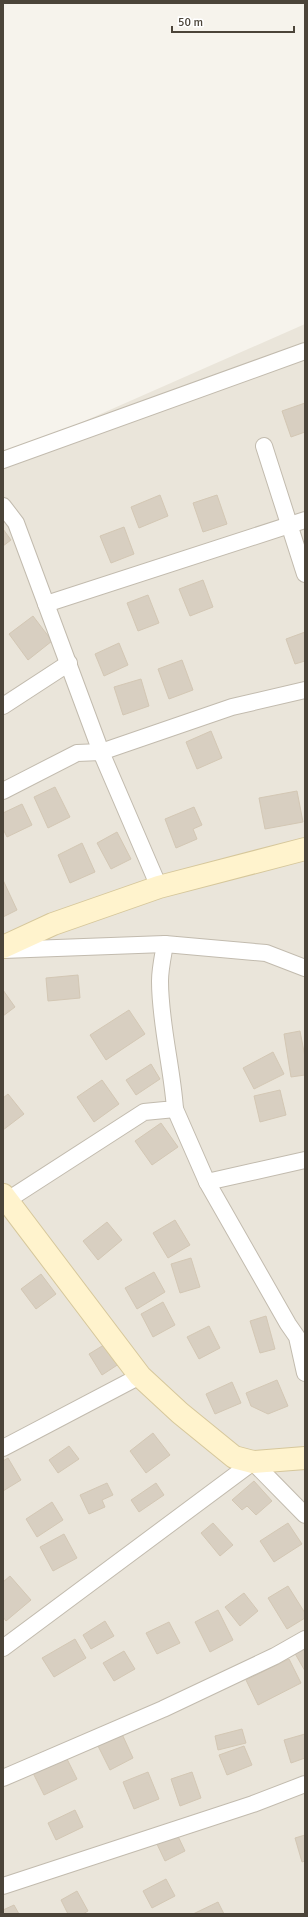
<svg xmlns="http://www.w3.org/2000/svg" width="308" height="1917" font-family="Signika,sans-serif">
  <rect width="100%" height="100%" fill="#f6f3ec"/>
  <path fill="#eae5da" d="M 305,324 L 305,1914 L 3,1914 L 3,457 Z"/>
  <g fill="#d8cfc1" stroke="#d3c7b4">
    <path d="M 305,403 L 305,432 L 291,437 L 282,411 Z"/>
    <path d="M 160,495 L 168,516 L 139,528 L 131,507 Z"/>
    <path d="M 217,495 L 227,524 L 203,532 L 193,503 Z"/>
    <path d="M 124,527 L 134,554 L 111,563 L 100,536 Z"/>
    <path d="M 3,529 L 11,540 L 3,546 Z"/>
    <path d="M 203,580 L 213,607 L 190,616 L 179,589 Z"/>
    <path d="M 148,595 L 159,623 L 138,631 L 127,603 Z"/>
    <path d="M 33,616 L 52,641 L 28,660 L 9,634 Z"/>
    <path d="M 305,632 L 305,661 L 295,664 L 286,639 Z"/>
    <path d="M 119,643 L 128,665 L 104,676 L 95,654 Z"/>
    <path d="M 182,660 L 193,690 L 169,699 L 158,669 Z"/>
    <path d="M 141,679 L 149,706 L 123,715 L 114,687 Z"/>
    <path d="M 211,731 L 222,758 L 197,769 L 186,742 Z"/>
    <path d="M 55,787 L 70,817 L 48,828 L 34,797 Z"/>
    <path d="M 297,791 L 303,822 L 265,829 L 259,798 Z"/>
    <path d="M 22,804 L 32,825 L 7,837 L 3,829 L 3,813 Z"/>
    <path d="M 194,807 L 202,825 L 193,829 L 197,839 L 176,848 L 165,819 Z"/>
    <path d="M 117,832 L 131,859 L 111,869 L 97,843 Z"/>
    <path d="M 82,843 L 95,872 L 70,883 L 58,855 Z"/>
    <path d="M 3,880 L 17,910 L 3,917 Z"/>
    <path d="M 78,975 L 80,998 L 48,1001 L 46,978 Z"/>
    <path d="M 3,990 L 15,1007 L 3,1016 Z"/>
    <path d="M 129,1010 L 145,1034 L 106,1060 L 90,1035 Z"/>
    <path d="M 300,1031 L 305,1057 L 305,1075 L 291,1077 L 284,1034 Z"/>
    <path d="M 273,1052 L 284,1074 L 254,1089 L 243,1068 Z"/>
    <path d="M 151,1064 L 160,1079 L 136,1095 L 126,1080 Z"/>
    <path d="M 102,1080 L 119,1104 L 94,1122 L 77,1097 Z"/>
    <path d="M 280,1090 L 286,1115 L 260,1122 L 254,1096 Z"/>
    <path d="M 8,1094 L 24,1114 L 3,1130 L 3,1098 Z"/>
    <path d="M 161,1123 L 178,1147 L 152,1165 L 135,1141 Z"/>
    <path d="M 175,1220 L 190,1245 L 168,1258 L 153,1233 Z"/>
    <path d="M 107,1222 L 122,1240 L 98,1260 L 83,1241 Z"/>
    <path d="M 191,1258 L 200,1287 L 180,1293 L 171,1264 Z"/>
    <path d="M 154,1272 L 165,1292 L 137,1309 L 125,1288 Z"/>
    <path d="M 41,1274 L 56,1294 L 36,1309 L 21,1289 Z"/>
    <path d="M 163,1302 L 175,1325 L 153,1337 L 141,1314 Z"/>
    <path d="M 266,1316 L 275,1349 L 260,1353 L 250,1321 Z"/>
    <path d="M 209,1326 L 220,1348 L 199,1359 L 187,1337 Z"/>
    <path d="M 112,1340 L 125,1360 L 102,1375 L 89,1354 Z"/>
    <path d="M 277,1380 L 288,1406 L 268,1414 L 251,1406 L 246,1393 Z"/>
    <path d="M 232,1382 L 241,1403 L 215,1414 L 206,1394 Z"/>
    <path d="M 153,1433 L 170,1455 L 146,1473 L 130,1451 Z"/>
    <path d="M 69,1446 L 79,1459 L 58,1473 L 49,1460 Z"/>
    <path d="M 8,1458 L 21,1480 L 3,1491 L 3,1461 Z"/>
    <path d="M 254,1481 L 272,1501 L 256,1515 L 247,1506 L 242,1510 L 232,1500 Z"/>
    <path d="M 107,1483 L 113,1495 L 102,1500 L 105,1507 L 89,1514 L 80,1495 Z"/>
    <path d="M 156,1483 L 164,1495 L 139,1512 L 131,1500 Z"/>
    <path d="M 52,1502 L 63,1520 L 37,1537 L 26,1519 Z"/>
    <path d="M 213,1523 L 233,1545 L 220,1556 L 201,1533 Z"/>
    <path d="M 288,1523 L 302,1544 L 274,1562 L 260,1541 Z"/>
    <path d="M 64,1534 L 77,1558 L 53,1571 L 40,1547 Z"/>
    <path d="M 10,1576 L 31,1600 L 6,1621 L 3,1617 L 3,1582 Z"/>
    <path d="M 288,1586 L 305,1613 L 305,1618 L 287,1629 L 268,1598 Z"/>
    <path d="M 244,1593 L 258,1611 L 240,1626 L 225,1607 Z"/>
    <path d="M 218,1610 L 233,1640 L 210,1652 L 195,1622 Z"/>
    <path d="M 105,1621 L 114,1636 L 91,1649 L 83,1635 Z"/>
    <path d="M 169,1622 L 180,1643 L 157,1654 L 146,1633 Z"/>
    <path d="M 75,1639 L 86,1658 L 54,1677 L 42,1658 Z"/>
    <path d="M 305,1643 L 305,1671 L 293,1650 Z"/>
    <path d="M 124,1651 L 135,1669 L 114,1681 L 103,1663 Z"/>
    <path d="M 289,1659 L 301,1683 L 258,1705 L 246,1680 Z"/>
    <path d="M 242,1729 L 246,1743 L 218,1750 L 215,1736 Z"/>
    <path d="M 122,1734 L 133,1758 L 110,1770 L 98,1746 Z"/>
    <path d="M 305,1734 L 305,1758 L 291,1763 L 284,1740 Z"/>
    <path d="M 244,1746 L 252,1765 L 227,1775 L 219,1755 Z"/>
    <path d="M 66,1757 L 77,1779 L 44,1795 L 33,1773 Z"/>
    <path d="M 148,1772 L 159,1799 L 134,1809 L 123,1782 Z"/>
    <path d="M 192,1772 L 201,1798 L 180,1806 L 171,1779 Z"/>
    <path d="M 75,1810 L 83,1827 L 56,1840 L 48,1823 Z"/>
    <path d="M 176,1832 L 185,1851 L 165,1861 L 156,1842 Z"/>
    <path d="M 305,1835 L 305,1861 L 302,1862 L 295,1838 Z"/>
    <path d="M 166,1879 L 175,1896 L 152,1908 L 143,1891 Z"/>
    <path d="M 77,1891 L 88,1911 L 83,1914 L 68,1914 L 61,1900 Z"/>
    <path d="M 218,1902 L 224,1914 L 193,1914 Z"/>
    <path d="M 14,1905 L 19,1914 L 3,1914 L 3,1910 Z"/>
  </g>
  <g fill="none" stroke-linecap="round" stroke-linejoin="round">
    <defs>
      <g id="street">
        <path d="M 264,446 L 305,574"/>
        <path d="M 3,460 L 305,351"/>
        <path d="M 3,506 L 16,523 L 101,752 L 159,887"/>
        <path d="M 46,604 L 305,520"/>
        <path d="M 3,706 L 69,663"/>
        <path d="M 3,791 L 77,753 L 101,752 L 232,707 L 305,690"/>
        <path d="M 3,950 L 165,944"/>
        <path d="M 175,1109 L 207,1182 L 288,1324 L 297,1337 L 305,1373"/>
        <path d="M 207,1182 L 305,1160"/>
        <path d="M 3,1203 L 144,1112 L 175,1109 C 172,1066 160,1024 160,981 C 160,969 163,956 165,944 L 266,953 L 305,968"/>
        <path d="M 3,1448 L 140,1376"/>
        <path d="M 3,1648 L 253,1462 L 305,1515"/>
        <path d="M 3,1778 L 163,1709 L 275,1656 L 305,1639"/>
        <path d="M 3,1886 L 253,1804 L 305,1784"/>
      </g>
      <g id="secondary">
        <path d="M 3,947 L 53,924 L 159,887 L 305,849"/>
        <path d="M 3,1195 L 140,1376 L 180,1413 L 234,1457 L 253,1462 L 305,1458"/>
      </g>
    </defs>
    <use href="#street" stroke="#c2bbae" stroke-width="18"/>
    <use href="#secondary" stroke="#d6c79b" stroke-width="24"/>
    <use href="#street" stroke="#fff" stroke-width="16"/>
    <use href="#secondary" stroke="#fff3cd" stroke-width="22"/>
  </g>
  <rect width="308" height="1917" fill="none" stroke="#4b4439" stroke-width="8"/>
  <path d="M172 26v6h122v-6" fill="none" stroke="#4b4439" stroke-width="2"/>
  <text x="178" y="26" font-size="12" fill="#4b4439" stroke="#ffffff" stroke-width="3" paint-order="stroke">50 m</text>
</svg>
